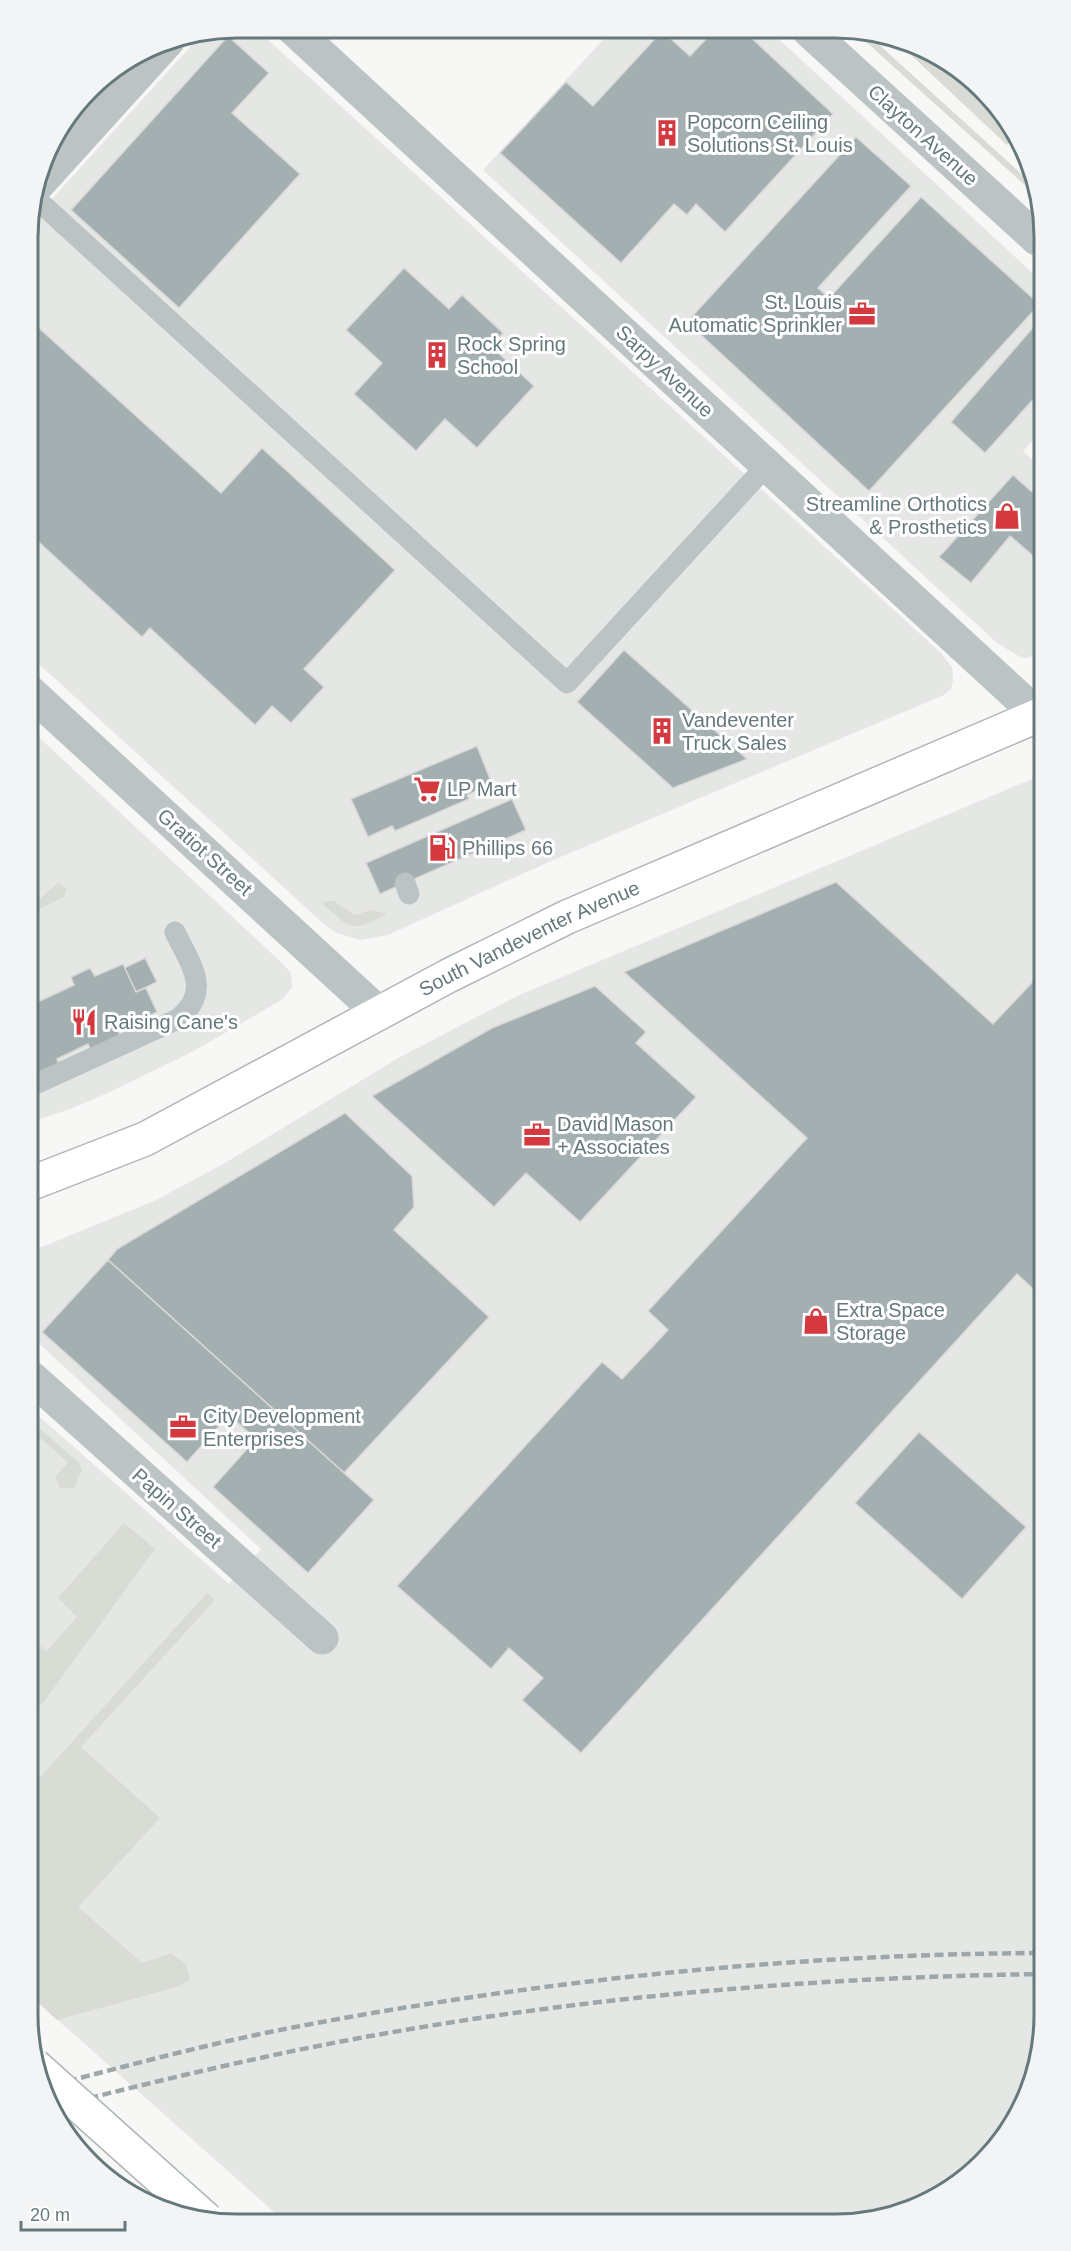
<svg xmlns="http://www.w3.org/2000/svg" width="1071" height="2251" font-family="Helvetica,sans-serif">
  <rect width="100%" height="100%" fill="#f7f7f5"/>
  <g fill="#e5e7e5">
    <path d="M 237,27 L 254,27 L 940,652 L 952,667 L 953,680 L 951,689 L 944,695 L 551,861 L 388,935 L 360,940 L 337,933 L 325,925 L 30,656 L 29,224 L 202,34 Z"/>
    <path d="M 613,29 L 769,30 L 1037,277 L 1038,435 L 1023,451 L 1038,465 L 1038,654 L 1027,658 L 1020,657 L 997,643 L 483,170 Z"/>
    <path d="M 30,729 L 281,962 L 291,973 L 292,987 L 283,999 L 192,1052 L 110,1092 L 70,1109 L 31,1122 Z"/>
    <path d="M 1039,776 L 1044,2028 L 1028,2094 L 1000,2142 L 951,2189 L 889,2217 L 283,2220 L 34,1999 L 32,1410 L 229,1584 L 261,1549 L 32,1337 L 32,1251 L 154,1201 L 225,1163 L 400,1057 L 517,996 Z"/>
  </g>
  <g fill="#d9dcd4">
    <path d="M 854,31 L 864,31 L 1037,188 L 1037,196 Z"/>
    <path d="M 896,41 L 973,79 L 1017,135 L 1007,145 Z"/>
    <path d="M 58,883 L 66,888 L 64,897 L 31,913 L 31,891 L 40,899 Z"/>
    <path d="M 328,901 L 334,901 L 354,915 L 372,910 L 387,914 C 351,933 352,930 322,903 Z"/>
    <path d="M 32,1422 L 78,1462 L 82,1469 L 74,1488 L 60,1488 L 55,1477 L 68,1463 L 32,1430 Z"/>
    <path d="M 124,1523 L 155,1549 L 43,1703 L 37,1706 L 33,1705 L 33,1638 L 46,1652 L 77,1617 L 58,1598 Z"/>
    <path d="M 207,1593 L 215,1600 L 81,1747 L 160,1818 L 78,1907 L 142,1963 L 171,1953 L 186,1964 L 190,1980 L 177,1987 L 57,2020 L 34,1999 L 33,1785 Z"/>
  </g>
  <g fill="#a4afb1" stroke="#d9d8d7" stroke-width="1.5">
    <path d="M 700,30 L 743,30 L 833,114 L 725,232 L 696,204 L 687,215 L 674,204 L 621,263 L 500,153 L 566,82 L 593,106 L 662,31 L 690,56 L 709,36 Z"/>
    <path d="M 228,36 L 269,73 L 232,113 L 300,174 L 179,308 L 71,210 Z"/>
    <path d="M 856,137 L 911,186 L 818,288 L 829,298 L 921,197 L 1037,302 L 1037,307 L 869,491 L 687,322 Z"/>
    <path d="M 404,268 L 449,309 L 462,295 L 503,333 L 491,346 L 534,386 L 477,448 L 445,419 L 416,451 L 354,394 L 382,363 L 346,330 Z"/>
    <path d="M 29,319 L 221,493 L 262,448 L 395,570 L 304,669 L 324,687 L 291,723 L 272,706 L 255,725 L 150,628 L 142,637 L 30,534 Z"/>
    <path d="M 1037,323 L 1038,394 L 985,453 L 951,422 Z"/>
    <path d="M 1013,475 L 1038,497 L 1038,560 L 1010,536 L 971,583 L 939,557 Z"/>
    <path d="M 624,650 L 747,759 L 673,788 L 577,702 Z"/>
    <path d="M 477,746 L 492,784 L 467,795 L 469,799 L 395,831 L 392,826 L 368,837 L 351,799 Z"/>
    <path d="M 512,799 L 526,830 L 380,894 L 366,863 Z"/>
    <path d="M 836,882 L 993,1024 L 1040,974 L 1041,1296 L 1017,1274 L 581,1753 L 522,1700 L 543,1678 L 509,1648 L 491,1669 L 397,1586 L 602,1362 L 622,1379 L 668,1330 L 648,1311 L 807,1138 L 624,972 Z"/>
    <path d="M 145,958 L 157,982 L 136,992 L 124,968 Z"/>
    <path d="M 123,964 L 136,992 L 146,988 L 157,1012 L 118,1031 L 121,1037 L 91,1051 L 88,1044 L 57,1059 L 59,1065 L 31,1078 L 31,1005 L 74,985 L 71,977 L 90,968 L 95,976 Z"/>
    <path d="M 595,986 L 646,1032 L 636,1043 L 696,1097 L 580,1222 L 526,1173 L 494,1207 L 372,1096 L 492,1028 Z"/>
    <path d="M 345,1113 L 412,1176 L 414,1207 L 394,1230 L 489,1317 L 344,1473 L 108,1260 L 117,1249 Z"/>
    <path d="M 108,1260 L 374,1500 L 308,1573 L 213,1487 L 256,1439 L 229,1415 L 187,1462 L 42,1332 Z"/>
    <path d="M 919,1432 L 1026,1527 L 962,1599 L 855,1503 Z"/>
  </g>
  <g fill="none" stroke-linecap="round" stroke-linejoin="round">
    <defs>
      <g id="secondary">
        <path id="s1" d="M 32,1183 L 145,1139 L 448,976 L 567,917 L 1039,715"/>
      </g>
    </defs>
    <use href="#secondary" stroke="#afb7b9" stroke-width="36"/>
    <g stroke="#bcc3c4" stroke-width="21">
      <path d="M 33,196 L 567,683 L 767,465"/>
      <path d="M 405,883 L 409,894"/>
      <path d="M 31,1086 L 178,1019 C 213,991 190,964 175,932"/>
    </g>
    <g stroke="#bcc3c4" stroke-width="33">
      <path d="M 291,27 L 1039,716"/>
      <path d="M 35,188 L 169,40"/>
      <path d="M 30,692 L 379,1013"/>
      <path d="M 32,1378 L 322,1638"/>
    </g>
    <path stroke="#bcc3c4" stroke-width="33" d="M 809,31 L 1037,239"/>
    <use href="#secondary" stroke="#fff" stroke-width="33"/>
    <g stroke="#9da6a9" stroke-width="4.5" stroke-dasharray="9 4.5" stroke-linecap="butt">
      <path d="M 42,2088 C 122,2067 203,2045 285,2029 C 534,1981 789,1954 1043,1953"/>
      <path d="M 50,2108 C 168,2078 286,2050 405,2030 C 615,1994 830,1977 1043,1974"/>
    </g>
    <defs>
      <path id="secondary-bridge" d="M 34,2065 L 207,2220"/>
    </defs>
    <use href="#secondary-bridge" stroke="#afb7b9" stroke-width="36" stroke-linecap="butt"/>
    <use href="#secondary-bridge" stroke="#fff" stroke-width="33"/>
  </g>
  <defs>
    <symbol id="building-bare" viewBox="-9 -9 18 18"><path d="M-4-6H4V6H1V3H-1V6H-4ZM-2.5-4.3h1.7v1.8h-1.7ZM.8-4.3h1.7v1.8H.8ZM-2.5-1h1.7V.8h-1.7ZM.8-1h1.7V.8H.8Z" fill="#d3393e" stroke="#fff" stroke-width="2.5" paint-order="stroke"/></symbol>
    <symbol id="office-bare" viewBox="-9 -9 18 18"><path d="M-6-3h4V-5.5h4V-3h4V5H-6ZM-1-4.5V-3h2v-1.5ZM-6 0V1H6V0Z" fill="#d3393e" stroke="#fff" stroke-width="2.5" paint-order="stroke"/></symbol>
    <symbol id="shop-bare" viewBox="-9 -9 18 18"><path d="M-5-2.5h2.3a2.7 3.5 0 0 1 5.4 0H5L5.5 6h-11ZM-1.5-2.5h3a1.5 2.3 0 0 0-3 0Z" fill="#d3393e" stroke="#fff" stroke-width="2.5" paint-order="stroke"/></symbol>
    <symbol id="supermarket-bare" viewBox="-9 -9 18 18"><path d="M-6-5.5h2.5l.6 2H6L4.5 2H-2.5L-4.4-4H-6ZM-1.5 3.2a1.3 1.3 0 1 0 .1 0ZM3 3.2a1.3 1.3 0 1 0 .1 0Z" fill="#d3393e" stroke="#fff" stroke-width="2.5" paint-order="stroke"/></symbol>
    <symbol id="fuel-bare" viewBox="-9 -9 18 18"><path d="M-5.5-6h7V0h2V4h1.3V-2.5L3-4.5l.8-.8L6-3V5H2.5V1h-1V6h-7ZM-4.2-4.7v3.2H.2V-4.7Z" fill="#d3393e" stroke="#fff" stroke-width="2.5" paint-order="stroke"/></symbol>
    <symbol id="restaurant-bare" viewBox="-9 -9 18 18"><path d="M-5-6h1v4h1v-4h1v4h1v-4h1v5L-1.5 .5V6h-2V.5L-5-1ZM5-6V6H3V1.5H1.5Q1.5-4 5-6Z" fill="#d3393e" stroke="#fff" stroke-width="2.5" paint-order="stroke"/></symbol>
  </defs>
  <g fill-rule="evenodd">
    <use href="#building-bare" x="648" y="114" width="38" height="38"/>
    <use href="#office-bare" x="843" y="295" width="38" height="38"/>
    <use href="#building-bare" x="418" y="336" width="38" height="38"/>
    <use href="#shop-bare" x="988" y="497" width="38" height="38"/>
    <use href="#building-bare" x="643" y="712" width="38" height="38"/>
    <use href="#supermarket-bare" x="408" y="770" width="38" height="38"/>
    <use href="#fuel-bare" x="423" y="829" width="38" height="38"/>
    <use href="#restaurant-bare" x="65" y="1003" width="38" height="38"/>
    <use href="#office-bare" x="518" y="1116" width="38" height="38"/>
    <use href="#shop-bare" x="797" y="1302" width="38" height="38"/>
    <use href="#office-bare" x="164" y="1408" width="38" height="38"/>
  </g>
  <g text-anchor="middle" stroke-width="6" stroke-linejoin="round" paint-order="stroke">
    <g font-size="20" fill="#65797d" stroke="#fff" text-anchor="start">
      <text x="687" y="129">Popcorn Ceiling<tspan x="687" dy="23">Solutions St. Louis</tspan></text>
      <text x="842" y="309" text-anchor="end">St. Louis<tspan x="842" dy="23">Automatic Sprinkler</tspan></text>
      <text x="457" y="351">Rock Spring<tspan x="457" dy="23">School</tspan></text>
      <text x="987" y="511" text-anchor="end">Streamline Orthotics<tspan x="987" dy="23">&amp; Prosthetics</tspan></text>
      <text x="682" y="727">Vandeventer<tspan x="682" dy="23">Truck Sales</tspan></text>
      <text x="447" y="796">LP Mart</text>
      <text x="462" y="855">Phillips 66</text>
      <text x="104" y="1029">Raising Cane's</text>
      <text x="557" y="1131">David Mason<tspan x="557" dy="23">+ Associates</tspan></text>
      <text x="836" y="1317">Extra Space<tspan x="836" dy="23">Storage</tspan></text>
      <text x="203" y="1423">City Development<tspan x="203" dy="23">Enterprises</tspan></text>
    </g>
    <g font-size="20" fill="#65797d" stroke="#fff">
      <text transform="translate(923 135) rotate(42)" y="7">Clayton Avenue</text>
      <text transform="translate(665 371) rotate(43)" y="7">Sarpy Avenue</text>
      <text transform="translate(205 852) rotate(42)" y="7">Gratiot Street</text>
      <text dy="7" stroke="none"><textPath href="#s1" startOffset="555">South Vandeventer Avenue</textPath></text>
      <text transform="translate(177 1508) rotate(41)" y="7">Papin Street</text>
    </g>
  </g>
  <path d="M0 0H1071V2251H0ZM237 38H835A199 199 0 0 1 1034 237V2015A199 199 0 0 1 835 2214H237A199 199 0 0 1 38 2015V237A199 199 0 0 1 237 38Z" fill="#f3f4f5" fill-rule="evenodd"/>
  <path fill="none" stroke="#65797d" stroke-width="3" d="M237 38H835A199 199 0 0 1 1034 237V2015A199 199 0 0 1 835 2214H237A199 199 0 0 1 38 2015V237A199 199 0 0 1 237 38Z"/>
  <path d="M21 2221v9h104v-9" fill="none" stroke="#65797d" stroke-width="3"/>
  <text x="30" y="2221" font-size="18" fill="#65797d" stroke="#ffffff" stroke-width="4.5" paint-order="stroke">20 m</text>
</svg>
